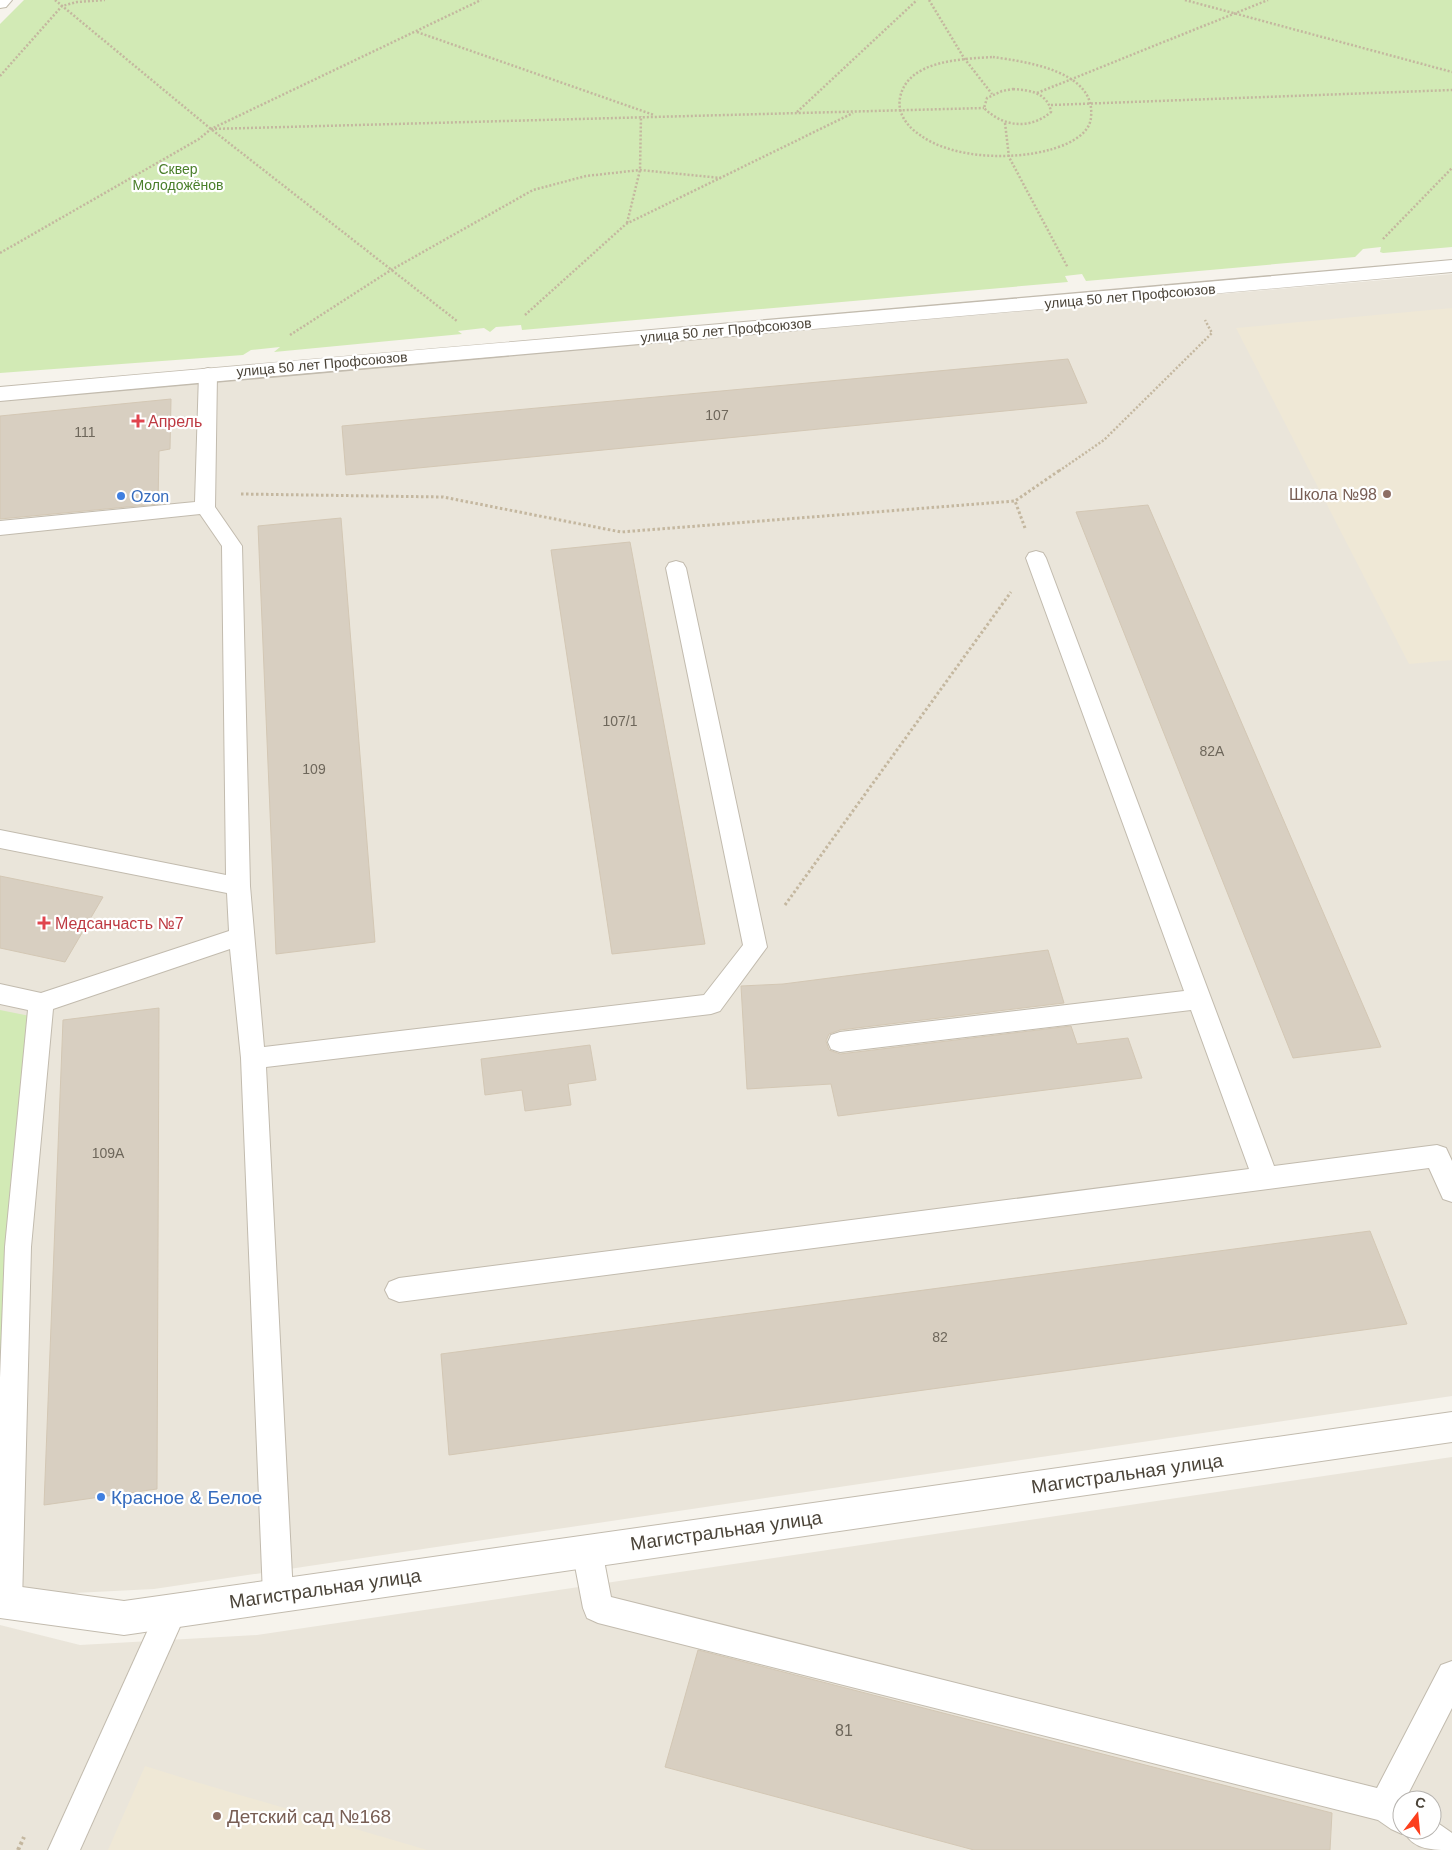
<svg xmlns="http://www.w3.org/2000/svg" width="1452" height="1850" font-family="Helvetica,sans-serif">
  <rect width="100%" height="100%" fill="#f6f3ec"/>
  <g fill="#eae5da" fill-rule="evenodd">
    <path d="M 1452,274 L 1452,1396 L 154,1589 L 54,1594 L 0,1585 L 0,400 Z"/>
    <path d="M 1452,1457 L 1452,1850 L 0,1850 L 0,1625 L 80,1645 L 257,1635 ZM 1402,1800 L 1432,1800 L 1432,1830 L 1402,1830 Z"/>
  </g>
  <g fill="#efe8d6">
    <path d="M 1452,308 L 1452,660 L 1409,664 L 1236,328 Z"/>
    <path d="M 145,1766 L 196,1782 L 427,1850 L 108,1850 Z"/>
  </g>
  <g fill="#d2eab5">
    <path d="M 24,0 L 1452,0 L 1452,247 L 1383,253 L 1380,252 L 1381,247 L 1363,249 L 1355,257 L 1086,281 L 1082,274 L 1065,276 L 1068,282 L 522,330 L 521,325 L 496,327 L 490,332 L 484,328 L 458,331 L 462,334 L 274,352 L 280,347 L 251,350 L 243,355 L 0,373 L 0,24 Z"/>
    <path d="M 0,1010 L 35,1017 L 0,1423 Z"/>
  </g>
  <g fill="#d8cfc1" stroke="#d3c7b4">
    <path d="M 1068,359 L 1087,403 L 346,475 L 342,426 Z"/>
    <path d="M 171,399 L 170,449 L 159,451 L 158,504 L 0,519 L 0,416 Z"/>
    <path d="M 1148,505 L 1381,1047 L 1293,1058 L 1076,512 Z"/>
    <path d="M 341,518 L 375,942 L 276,954 L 258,526 Z"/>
    <path d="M 630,542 L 705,944 L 612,954 L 551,550 Z"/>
    <path d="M 0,876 L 103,897 L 65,962 L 0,948 Z"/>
    <path d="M 1048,950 L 1064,1003 L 840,1030 L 829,1034 L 826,1041 L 829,1050 L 840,1054 L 1071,1026 L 1077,1044 L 1128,1038 L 1142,1078 L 838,1116 L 831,1084 L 747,1089 L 741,986 L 783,984 Z"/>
    <path d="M 159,1008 L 157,1489 L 44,1505 L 63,1020 Z"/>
    <path d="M 590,1045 L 596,1080 L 568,1084 L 571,1105 L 525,1111 L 522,1090 L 485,1095 L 481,1059 Z"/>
    <path d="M 1370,1231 L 1407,1324 L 449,1455 L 441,1354 Z"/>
    <path d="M 698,1650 L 1332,1813 L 1330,1850 L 974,1850 L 665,1767 Z"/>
  </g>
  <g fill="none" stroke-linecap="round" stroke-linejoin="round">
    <defs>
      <g id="lane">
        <path d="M 208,368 L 215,370 L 217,374 L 215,507 L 242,546 L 250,886 L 264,1047 L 704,995 L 743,945 L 666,568 L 669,563 L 676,561 L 683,563 L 686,568 L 767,947 L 720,1011 L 711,1014 L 266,1067 L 293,1595 L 289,1605 L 278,1609 L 267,1605 L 263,1595 L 241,1058 L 230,949 L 53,1009 L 31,1247 L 22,1603 L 18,1613 L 7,1618 L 0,1615 L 0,1378 L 5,1247 L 28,1010 L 0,1004 L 0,984 L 41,993 L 229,931 L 227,893 L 0,848 L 0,830 L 226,875 L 222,546 L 200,514 L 0,535 L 0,521 L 195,502 L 199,374 L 201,370 Z"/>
        <path d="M 1036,551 L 1043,553 L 1046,558 L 1274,1166 L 1437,1145 L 1446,1148 L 1452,1161 L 1452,1202 L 1443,1199 L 1429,1168 L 399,1302 L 389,1298 L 385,1290 L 389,1282 L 399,1278 L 1249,1169 L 1191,1010 L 840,1052 L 831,1049 L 828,1042 L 831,1035 L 840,1032 L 1184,991 L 1026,558 L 1029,553 Z"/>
        <path d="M 587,1536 L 597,1540 L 602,1550 L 611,1597 L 1377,1788 L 1441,1665 L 1452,1661 L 1452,1708 L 1405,1800 L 1402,1800 L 1402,1830 L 1432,1830 L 1432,1819 L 1452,1833 L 1452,1850 C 1433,1850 1414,1850 1405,1833 L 1402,1834 L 1391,1829 L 1378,1820 L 598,1623 L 587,1618 L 583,1608 L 572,1550 L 577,1540 Z"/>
        <path d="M 172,1596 L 183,1601 L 187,1611 L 80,1850 L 48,1850 L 161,1601 Z"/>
      </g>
      <g id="street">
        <path d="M 0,0 L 12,0 L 6,7 L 0,8 Z"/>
        <path d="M 1452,260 L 1452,272 C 968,317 484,356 0,401 L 0,387 C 484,343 968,304 1452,260 Z"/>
        <path d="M 1452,1412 L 1452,1442 L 124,1635 L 0,1618 L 0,1584 L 124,1601 Z"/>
      </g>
    </defs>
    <use href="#lane" stroke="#c2bbae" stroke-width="2"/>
    <use href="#street" stroke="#c2bbae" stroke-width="2"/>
    <g stroke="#c4b79f" stroke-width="2.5" stroke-dasharray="2 2" stroke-linecap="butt">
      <path d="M 55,0 L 211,129 L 457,321"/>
      <path d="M 929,0 L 964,58 L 992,94"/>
      <path d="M 1185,0 L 1452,72"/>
      <path d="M 417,32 L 654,115"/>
      <path d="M 993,57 C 1027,62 1096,71 1091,117 C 1090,136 1064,146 1049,150 C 1012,160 953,159 920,135 C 908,127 897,114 900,98 C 907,60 962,59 993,57 Z"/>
      <path d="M 0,76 L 62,6 L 77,2 L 105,0"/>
      <path d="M 1013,89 C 1030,90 1048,93 1051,112 C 1030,130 1003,127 984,108 L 987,98 L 1002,91 Z"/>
      <path d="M 1037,93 L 1268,0"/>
      <path d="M 1051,105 L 1452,90"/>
      <path d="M 797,112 L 917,0"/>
      <path d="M 1005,123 L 1009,157 L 1068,268"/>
      <path d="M 211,129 L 984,108"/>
      <path d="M 627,223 L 640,170 L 641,116"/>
      <path d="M 1383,239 L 1452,168"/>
      <path d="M 0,253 L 199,139 L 211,129 L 481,0"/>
      <path d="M 525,315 L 626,224 L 853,113"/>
      <path d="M 290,335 L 391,270 L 533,190 L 586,176 L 640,170 L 721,178"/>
      <path d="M 1059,471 L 1104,440 L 1212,333 L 1205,320"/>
    </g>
    <g stroke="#c4b79f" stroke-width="3" stroke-dasharray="2.5 2.5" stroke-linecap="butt">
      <path d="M 241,494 L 443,497 L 621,532 L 1015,501"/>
      <path d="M 1025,528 L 1015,501 L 1060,470"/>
      <path d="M 785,905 L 1011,592"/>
    </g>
    <path stroke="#c4b79f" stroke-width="4" stroke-dasharray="3 3" stroke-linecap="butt" d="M 18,1850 L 24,1837"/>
    <use href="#lane" fill="#fff" fill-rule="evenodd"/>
    <use href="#street" fill="#fff" fill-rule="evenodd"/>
  </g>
  <g fill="#e0444e" stroke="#fff" stroke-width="2">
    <path d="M135.5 413.5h5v5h5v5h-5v5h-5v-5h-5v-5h5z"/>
    <path d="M41.5 915.5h5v5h5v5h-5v5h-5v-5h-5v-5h5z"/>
  </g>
  <g fill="#8d6e63" stroke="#fff" stroke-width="2">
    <circle cx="1387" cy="494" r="5"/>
    <circle cx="217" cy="1816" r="5"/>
  </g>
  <g fill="#3f7fe0" stroke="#fff" stroke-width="2">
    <circle cx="121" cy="496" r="5"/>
    <circle cx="101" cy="1497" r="5"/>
  </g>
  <g text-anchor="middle" stroke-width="4.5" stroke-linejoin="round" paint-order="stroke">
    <g font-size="14" fill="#4a7f2a" stroke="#fff">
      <text x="178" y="174">Сквер<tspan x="178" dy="16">Молодожёнов</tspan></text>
    </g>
    <g font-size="14" fill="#4b4439" stroke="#fff">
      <text transform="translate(1130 296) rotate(-5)" y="5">улица 50 лет Профсоюзов</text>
      <text transform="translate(726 330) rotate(-5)" y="5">улица 50 лет Профсоюзов</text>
      <text transform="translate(322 364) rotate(-5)" y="5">улица 50 лет Профсоюзов</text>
    </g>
    <g font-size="14" fill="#6e675b">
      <text x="717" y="420">107</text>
      <text x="85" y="437">111</text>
      <text x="620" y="726">107/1</text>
      <text x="1212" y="756">82А</text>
      <text x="314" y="774">109</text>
      <text x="108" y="1158">109А</text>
      <text x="940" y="1342">82</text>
    </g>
    <g font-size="16" fill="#be3a42" stroke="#fff" text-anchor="start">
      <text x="148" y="427">Апрель</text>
      <text x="55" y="929">Медсанчасть №7</text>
    </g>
    <g font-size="16" fill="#785e54" stroke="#fff" text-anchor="end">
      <text x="1377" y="500">Школа №98</text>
    </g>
    <g font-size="16" fill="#366cbe" stroke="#fff" text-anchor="start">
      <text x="131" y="502">Ozon</text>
    </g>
    <g font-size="16" fill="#6e675b">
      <text x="844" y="1736">81</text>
    </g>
    <g font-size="19" fill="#4b4439" stroke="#fff">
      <text transform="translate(1127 1473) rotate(-8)" y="7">Магистральная улица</text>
      <text transform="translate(726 1530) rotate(-8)" y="7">Магистральная улица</text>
      <text transform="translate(325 1588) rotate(-8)" y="7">Магистральная улица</text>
    </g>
    <g font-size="19" fill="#366cbe" stroke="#fff" text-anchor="start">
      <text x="111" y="1504">Красное &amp; Белое</text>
    </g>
    <g font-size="19" fill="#785e54" stroke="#fff" text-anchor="start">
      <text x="227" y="1823">Детский сад №168</text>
    </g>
  </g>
  <g transform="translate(1417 1815) rotate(16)"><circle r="24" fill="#ffffff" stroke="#b7b4b0"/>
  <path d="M0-4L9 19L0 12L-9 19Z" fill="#fc3f1d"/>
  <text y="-8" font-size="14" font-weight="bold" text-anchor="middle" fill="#4b4439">С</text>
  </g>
</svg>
